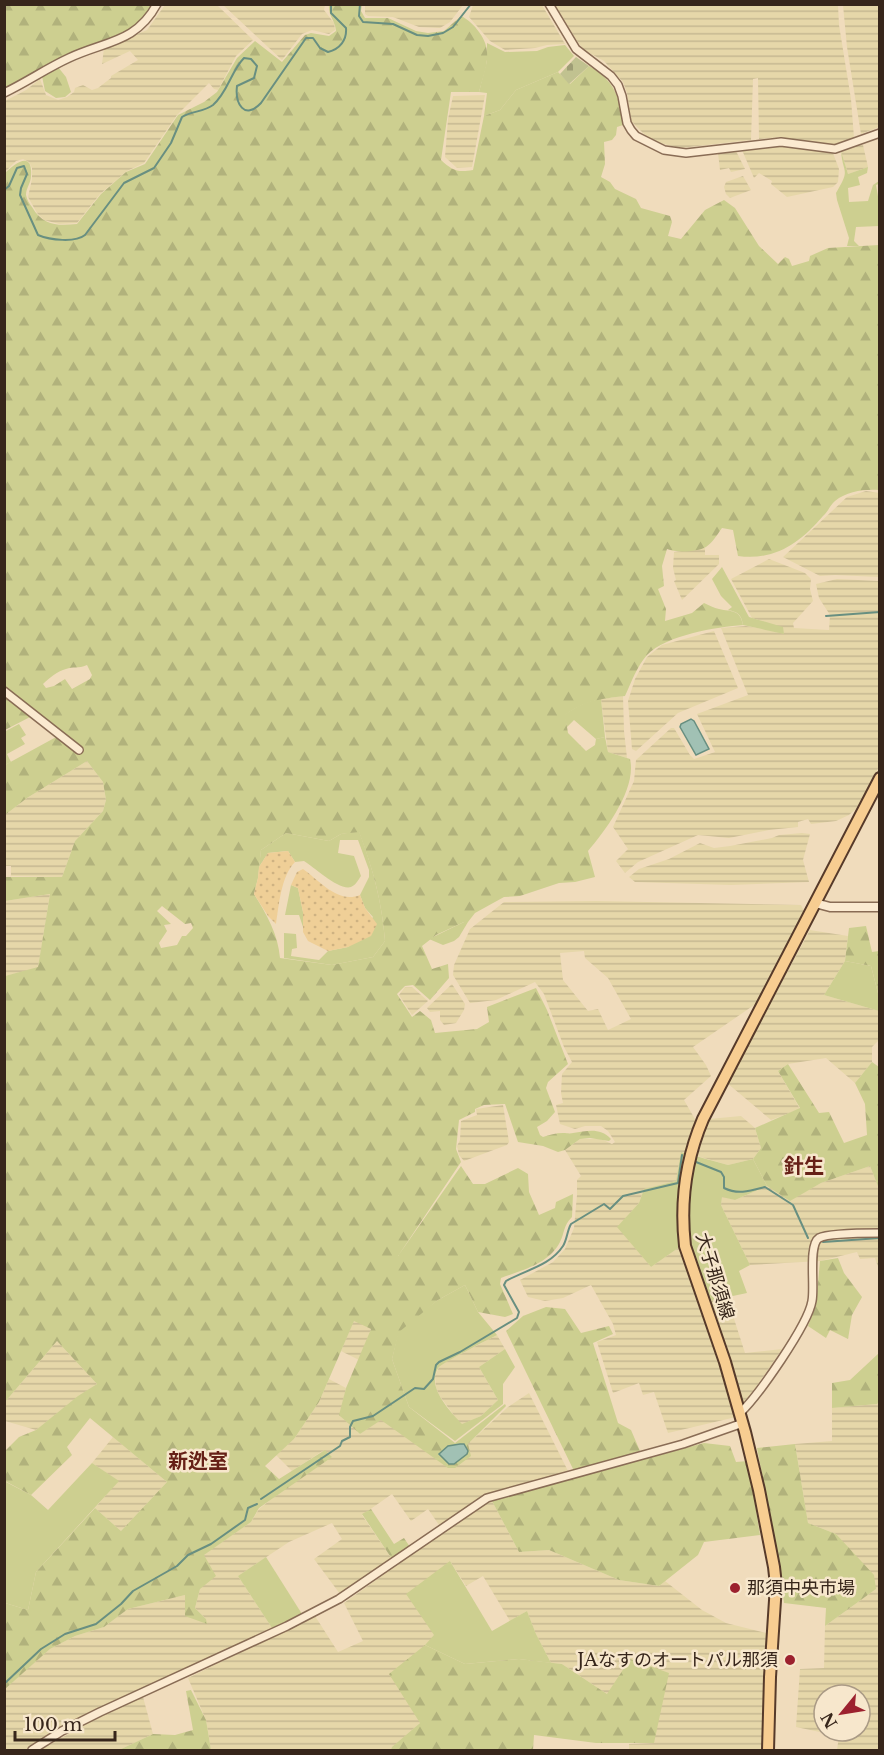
<svg xmlns="http://www.w3.org/2000/svg" width="884" height="1755" font-family="'Libre Baskerville','Noto Sans JP',serif">
  <defs>
    <pattern id="farmland-rules" width="6" height="5" patternUnits="userSpaceOnUse" patternTransform="scale(1.5)"><rect width="6" height="5" fill="#e6d7a9"/><path d="M0 2.5h6" fill="none" stroke="#c6b891"/></pattern>
    <pattern id="forest-firs" width="22" height="20" patternUnits="userSpaceOnUse" patternTransform="scale(1.5)"><rect width="22" height="20" fill="#cdcf90"/><path d="M5 1l3.5 6h-7zM16 11l3.5 6h-7z" fill="#b1b27c"/></pattern>
    <pattern id="sand-dots" width="8" height="8" patternUnits="userSpaceOnUse" patternTransform="scale(1.5)"><rect width="8" height="8" fill="#efcf97"/><path d="M2 2h.1M6 6h.1" fill="none" stroke="#ceb282" stroke-width="1.8" stroke-linecap="round"/></pattern>
    <pattern id="cemetery-stones" width="16" height="16" patternUnits="userSpaceOnUse" patternTransform="scale(1.5)"><rect width="16" height="16" fill="#c1c290"/><path d="M2 7V4a2 2 0 0 1 4 0v3zM10 15v-3a2 2 0 0 1 4 0v3z" fill="#9e9d75"/></pattern>
  </defs>
  <rect width="100%" height="100%" fill="#f0dcbc"/>
  <g fill="url(#farmland-rules)" fill-rule="evenodd">
    <path d="M 165,5 L 217,5 L 253,40 L 236,56 L 218,90 L 214,89 L 209,83 L 177,115 L 144,163 L 127,171 L 100,194 L 77,223 L 59,224 L 44,220 L 37,213 L 28,197 L 32,179 L 32,168 L 29,162 L 23,159 L 16,161 L 5,172 L 5,101 L 26,90 L 40,79 L 46,95 L 58,100 L 67,97 L 74,92 L 75,88 L 83,85 L 92,90 L 98,88 L 111,78 L 111,76 L 138,60 L 130,51 L 102,64 L 104,48 L 147,30 Z"/>
    <path d="M 223,5 L 325,5 L 324,10 L 334,23 L 335,30 L 329,34 L 312,30 L 302,34 L 282,60 Z"/>
    <path d="M 365,5 L 365,4 L 463,5 L 450,22 L 440,28 L 419,27 L 393,17 L 368,16 L 365,14 Z"/>
    <path d="M 473,5 L 542,5 L 565,44 L 547,45 L 535,48 L 505,50 L 490,41 L 469,17 Z"/>
    <path d="M 555,5 L 838,5 L 839,25 L 851,99 L 854,138 L 833,145 L 825,145 L 779,137 L 759,139 L 758,78 L 753,79 L 751,140 L 680,148 L 660,143 L 647,137 L 631,121 L 627,93 L 623,82 L 604,61 L 584,50 L 577,41 Z"/>
    <path d="M 843,5 L 879,5 L 879,127 L 861,134 L 847,47 Z"/>
    <path d="M 485,95 L 472,167 L 457,168 L 445,157 L 448,119 L 453,96 Z"/>
    <path d="M 782,145 L 833,153 L 839,169 L 838,182 L 833,187 L 787,197 L 771,184 L 772,181 L 759,173 L 754,178 L 742,150 Z"/>
    <path d="M 858,145 L 863,145 L 868,167 L 848,174 L 841,151 Z"/>
    <path d="M 736,151 L 745,169 L 731,172 L 729,168 L 720,170 L 718,153 Z"/>
    <path d="M 743,176 L 751,190 L 730,198 L 726,194 L 724,187 L 726,182 Z"/>
    <path d="M 866,491 L 879,493 L 879,577 L 835,575 L 820,576 L 783,557 L 847,497 Z"/>
    <path d="M 705,548 L 705,555 L 719,555 L 719,564 L 682,600 L 674,581 L 676,580 L 673,568 L 674,552 Z"/>
    <path d="M 769,559 L 805,573 L 811,579 L 810,589 L 813,601 L 793,623 L 794,628 L 829,630 L 830,615 L 819,598 L 816,584 L 837,579 L 879,581 L 878,649 L 880,649 L 879,767 L 858,807 L 849,815 L 836,821 L 811,824 L 808,819 L 798,822 L 798,827 L 769,830 L 729,838 L 698,835 L 638,862 L 625,873 L 616,861 L 628,849 L 613,827 L 634,781 L 636,760 L 671,728 L 674,728 L 690,755 L 694,759 L 715,752 L 697,714 L 748,695 L 721,628 L 746,626 L 784,633 L 765,622 L 752,618 L 731,579 Z"/>
    <path d="M 714,631 L 738,688 L 678,713 L 636,751 L 632,749 L 628,701 L 635,679 L 647,657 L 662,645 Z"/>
    <path d="M 623,696 L 624,731 L 627,758 L 608,752 L 601,699 Z"/>
    <path d="M 87,761 L 103,782 L 106,800 L 103,811 L 75,841 L 62,877 L 11,876 L 11,866 L 5,866 L 5,815 L 27,798 Z"/>
    <path d="M 802,833 L 810,834 L 803,860 L 809,882 L 731,885 L 635,882 L 629,877 L 639,869 L 669,859 L 700,843 L 714,848 L 730,846 L 772,838 L 779,835 Z"/>
    <path d="M 50,894 L 38,968 L 5,976 L 5,901 Z"/>
    <path d="M 596,901 L 801,905 L 804,911 L 760,1001 L 693,1047 L 706,1065 L 711,1076 L 684,1100 L 696,1121 L 685,1152 L 681,1152 L 676,1181 L 644,1189 L 639,1203 L 618,1227 L 651,1267 L 681,1246 L 720,1363 L 736,1417 L 668,1433 L 654,1392 L 643,1395 L 639,1383 L 613,1393 L 597,1342 L 616,1335 L 613,1324 L 591,1285 L 563,1298 L 545,1301 L 528,1297 L 520,1280 L 553,1262 L 565,1249 L 574,1228 L 577,1195 L 577,1180 L 581,1176 L 565,1150 L 580,1139 L 601,1139 L 612,1144 L 615,1142 L 608,1131 L 601,1126 L 585,1126 L 575,1129 L 560,1124 L 556,1105 L 563,1103 L 561,1093 L 562,1074 L 572,1062 L 564,1047 L 544,994 L 535,982 L 496,1000 L 470,1003 L 453,975 L 454,965 L 470,929 L 504,902 ZM 584,951 L 585,958 L 608,978 L 631,1019 L 608,1030 L 598,1009 L 588,1011 L 563,980 L 560,953 Z"/>
    <path d="M 810,930 L 848,936 L 845,961 L 824,995 L 879,1011 L 879,1040 L 872,1047 L 872,1062 L 855,1083 L 826,1058 L 788,1064 L 778,1071 L 800,1109 L 771,1120 L 727,1083 Z"/>
    <path d="M 452,984 L 465,1004 L 464,1010 L 456,1023 L 444,1025 L 440,1020 L 440,1011 L 430,1012 L 427,1008 Z"/>
    <path d="M 405,987 L 412,987 L 428,1001 L 412,1015 L 399,995 Z"/>
    <path d="M 503,1105 L 509,1142 L 507,1145 L 464,1161 L 459,1155 L 457,1146 L 460,1140 L 461,1121 L 477,1115 L 476,1109 Z"/>
    <path d="M 741,1116 L 755,1128 L 761,1148 L 753,1159 L 728,1165 L 694,1155 L 709,1119 Z"/>
    <path d="M 870,1166 L 879,1189 L 879,1270 L 875,1258 L 860,1259 L 857,1252 L 820,1261 L 750,1265 L 721,1205 L 722,1196 L 735,1200 L 767,1186 L 790,1200 L 821,1183 Z"/>
    <path d="M 727,1297 L 745,1353 L 782,1349 L 748,1399 L 742,1403 L 709,1301 Z"/>
    <path d="M 354,1320 L 371,1329 L 359,1360 L 341,1351 Z"/>
    <path d="M 497,1335 L 505,1349 L 479,1367 L 498,1400 L 481,1416 L 461,1425 L 439,1395 L 436,1387 L 435,1376 L 440,1365 Z"/>
    <path d="M 57,1341 L 97,1384 L 78,1397 L 36,1430 L 5,1421 L 5,1402 Z"/>
    <path d="M 329,1379 L 346,1388 L 340,1415 L 360,1434 L 381,1419 L 449,1468 L 468,1444 L 508,1407 L 529,1393 L 569,1473 L 490,1493 L 439,1525 L 428,1509 L 411,1521 L 392,1494 L 362,1515 L 392,1559 L 340,1594 L 314,1559 L 342,1539 L 332,1523 L 289,1542 L 238,1576 L 272,1628 L 59,1728 L 26,1750 L 5,1750 L 4,1689 L 50,1649 L 75,1636 L 104,1627 L 128,1609 L 185,1595 L 185,1615 L 206,1619 L 195,1608 L 200,1589 L 203,1555 L 251,1522 L 259,1509 L 287,1487 L 324,1450 L 292,1471 L 276,1455 L 294,1439 L 319,1402 Z"/>
    <path d="M 879,1401 L 879,1750 L 837,1750 L 839,1736 L 796,1727 L 800,1669 L 824,1668 L 825,1626 L 876,1589 L 836,1534 L 808,1523 L 795,1444 L 832,1441 L 832,1408 L 876,1404 ZM 824,1695 L 860,1695 L 860,1731 L 824,1731 Z"/>
    <path d="M 113,1437 L 167,1482 L 121,1531 L 95,1508 L 118,1481 L 92,1463 Z"/>
    <path d="M 492,1501 L 519,1552 L 549,1550 L 619,1580 L 659,1586 L 665,1581 L 702,1610 L 726,1623 L 766,1633 L 763,1750 L 629,1750 L 629,1744 L 654,1743 L 607,1694 L 562,1664 L 551,1663 L 536,1634 L 527,1611 L 510,1621 L 483,1576 L 466,1586 L 450,1561 L 435,1636 L 425,1645 L 420,1723 L 393,1747 L 391,1750 L 211,1750 L 206,1720 L 188,1678 L 315,1616 L 338,1652 L 363,1641 L 344,1603 L 477,1508 Z"/>
    <path d="M 143,1697 L 153,1734 L 119,1750 L 40,1750 L 102,1715 Z"/>
  </g>
  <g fill="#cdcf90">
    <path d="M 487,43 L 505,52 L 537,51 L 548,47 L 565,45 L 574,56 L 558,72 L 516,90 L 500,110 L 484,116 L 487,93 L 479,92 L 487,61 Z"/>
    <path d="M 841,151 L 848,174 L 868,167 L 867,173 L 858,177 L 860,185 L 848,188 L 849,202 L 868,201 L 873,185 L 879,181 L 879,184 L 876,185 L 879,202 L 879,226 L 856,227 L 854,241 L 859,246 L 847,246 L 849,238 L 837,200 L 836,193 C 851,168 843,175 841,151 Z"/>
    <path d="M 722,567 L 749,617 L 783,627 L 784,634 L 743,625 C 741,614 738,612 728,610 L 732,607 L 721,596 L 712,579 Z"/>
    <path d="M 601,699 L 605,737 L 596,739 L 574,720 L 567,727 L 564,715 C 576,707 586,701 601,699 Z"/>
    <path d="M 19,724 L 26,735 L 21,738 L 25,744 L 7,754 L 11,762 L 5,765 L 4,732 Z"/>
    <path d="M 359,831 C 373,869 382,902 385,941 L 373,957 L 332,965 L 284,958 L 284,933 L 296,934 L 297,948 L 292,949 L 291,956 L 319,960 L 328,951 L 348,947 L 373,917 L 365,908 L 360,895 L 369,877 L 369,870 L 358,840 L 340,840 L 338,853 L 354,856 L 361,876 C 358,880 356,885 351,887 C 339,891 314,867 304,861 L 295,862 L 288,851 L 268,853 L 259,867 L 261,850 L 286,833 L 329,841 L 341,834 Z"/>
    <path d="M 291,885 L 298,888 L 303,912 L 303,927 L 299,915 L 285,915 Z"/>
    <path d="M 464,922 L 468,922 L 459,937 L 454,941 L 443,945 L 429,939 Z"/>
    <path d="M 845,961 L 871,966 L 879,997 L 879,1011 L 824,995 Z"/>
    <path d="M 681,1152 L 728,1165 L 753,1159 L 767,1186 L 735,1200 L 722,1197 L 721,1205 L 750,1265 L 739,1271 L 747,1293 L 709,1301 L 681,1246 L 651,1267 L 617,1227 L 639,1203 L 644,1189 L 676,1181 Z"/>
    <path d="M 465,1285 L 478,1312 L 497,1335 C 489,1339 441,1364 439,1367 C 425,1386 450,1411 462,1424 L 481,1416 L 498,1400 L 479,1367 L 505,1349 L 515,1367 L 503,1384 L 503,1404 L 455,1441 L 409,1407 L 392,1359 L 399,1329 L 438,1300 Z"/>
    <path d="M 92,1463 L 119,1481 L 36,1572 L 28,1610 L 5,1603 L 4,1481 L 31,1495 L 48,1510 Z"/>
    <path d="M 266,1557 L 302,1614 L 272,1628 L 238,1576 Z"/>
    <path d="M 450,1561 L 492,1631 L 527,1611 L 536,1634 L 551,1663 L 519,1659 L 465,1664 L 425,1645 L 434,1635 L 406,1594 Z"/>
  </g>
  <g fill="url(#forest-firs)" fill-rule="evenodd">
    <path d="M 4,5 L 152,5 L 141,21 L 124,34 L 58,67 L 66,77 L 71,92 L 65,97 L 56,98 L 45,91 L 42,76 L 5,96 Z"/>
    <path d="M 329,5 L 362,5 L 361,11 L 365,18 L 388,18 L 416,31 L 428,33 L 444,31 L 461,16 C 469,20 474,25 479,32 C 494,52 485,69 479,92 L 451,92 L 441,160 C 452,170 457,173 473,170 L 484,116 L 500,110 L 516,90 L 558,72 L 570,84 L 589,66 C 615,81 619,96 623,125 L 617,127 L 616,135 L 612,140 L 604,142 L 605,164 L 601,177 L 610,182 L 615,189 L 636,199 L 641,208 L 670,216 L 672,222 L 668,236 L 681,239 L 705,210 L 724,200 L 735,208 L 759,246 L 778,264 L 785,257 L 789,259 L 792,266 L 809,261 L 810,256 L 828,248 L 879,245 L 879,490 C 865,489 847,491 835,501 C 830,505 828,512 823,516 C 800,543 775,561 738,556 L 733,530 L 722,528 C 717,535 713,542 706,547 C 697,552 676,553 667,549 L 662,566 L 664,586 L 658,589 L 666,609 L 665,621 L 692,613 L 704,603 C 709,605 714,608 719,609 C 732,612 740,609 743,625 C 717,627 666,635 647,655 C 637,666 631,683 625,696 C 600,699 586,700 565,715 L 568,733 L 586,751 L 595,745 L 596,739 L 605,737 L 608,752 L 630,759 C 637,788 606,830 588,851 L 595,877 L 575,882 L 559,883 L 520,896 L 504,897 L 475,913 L 468,922 L 464,922 L 436,935 L 422,946 L 432,969 L 448,964 L 449,978 L 430,1000 L 413,985 L 405,986 L 397,994 L 412,1017 L 420,1011 L 431,1020 L 435,1033 L 477,1029 L 489,1022 L 487,1007 L 536,988 L 547,1010 L 568,1064 L 548,1082 L 546,1088 L 555,1112 L 547,1121 L 537,1127 L 540,1135 L 543,1137 C 549,1135 556,1133 563,1133 C 568,1133 568,1134 573,1133 C 587,1131 600,1127 611,1139 L 609,1141 L 590,1138 L 580,1139 L 565,1150 L 558,1152 L 543,1146 L 518,1142 L 505,1104 L 484,1105 L 475,1109 L 475,1112 L 459,1120 L 456,1149 L 461,1162 L 398,1256 L 461,1166 L 473,1184 L 485,1184 L 518,1168 L 528,1174 L 529,1192 L 539,1215 L 555,1208 L 556,1202 L 573,1194 L 572,1217 C 563,1226 565,1232 560,1242 C 549,1264 522,1270 501,1278 L 500,1284 L 513,1314 L 505,1317 L 478,1312 L 465,1285 L 438,1300 L 399,1332 L 392,1359 L 409,1407 L 455,1443 L 505,1404 L 506,1406 L 468,1444 L 471,1456 L 455,1468 L 448,1468 L 381,1420 L 360,1434 L 339,1415 L 346,1388 L 371,1329 L 354,1321 L 319,1402 L 294,1439 L 265,1466 L 279,1479 L 325,1450 L 332,1457 L 259,1508 L 251,1522 L 204,1555 L 216,1576 L 200,1589 L 195,1608 L 206,1619 L 207,1624 L 185,1616 L 185,1595 L 128,1609 L 104,1627 L 75,1636 L 50,1649 L 5,1689 L 5,1603 L 28,1610 L 36,1572 L 95,1508 L 121,1531 L 167,1482 L 90,1418 L 67,1447 L 72,1455 L 31,1495 L 5,1481 L 5,1451 L 19,1437 L 36,1430 L 78,1396 L 97,1384 L 57,1341 L 5,1402 L 5,976 L 38,967 L 50,894 L 5,901 L 5,877 L 62,877 L 75,841 L 103,811 L 106,800 L 103,782 L 87,761 L 27,798 L 5,815 L 5,765 L 58,736 L 32,716 L 5,730 L 5,173 C 14,164 33,149 31,176 C 31,183 26,188 26,195 C 27,200 29,203 32,207 C 43,226 58,226 77,224 L 101,194 L 126,172 L 145,164 L 178,115 L 204,102 L 217,92 L 237,58 L 255,41 L 282,62 L 305,35 L 311,33 L 329,36 L 336,31 C 335,20 328,16 329,5 ZM 87,665 L 92,675 L 90,679 L 72,689 L 65,679 L 54,686 L 46,688 L 43,684 C 49,678 58,671 66,669 C 73,666 78,669 87,665 ZM 359,832 C 373,869 382,902 385,941 L 373,957 L 332,965 L 280,958 C 278,934 267,915 254,894 L 258,878 L 261,850 L 286,833 L 329,841 L 341,834 ZM 162,906 L 185,924 L 191,923 L 193,928 L 186,936 L 182,936 L 177,945 L 161,948 L 159,943 L 167,931 L 164,925 L 171,924 L 157,911 Z"/>
    <path d="M 866,926 L 872,952 L 879,951 L 879,997 L 871,966 L 845,961 L 849,928 Z"/>
    <path d="M 872,1062 L 879,1067 L 879,1189 L 870,1166 L 821,1183 L 790,1201 L 767,1186 L 753,1159 L 761,1148 L 755,1128 L 800,1108 L 778,1071 L 788,1064 L 819,1113 L 829,1112 L 844,1143 L 867,1135 L 865,1104 L 855,1083 Z"/>
    <path d="M 838,1258 L 844,1273 L 862,1297 L 852,1315 L 848,1339 L 830,1330 L 826,1338 L 808,1326 L 816,1305 L 820,1261 Z"/>
    <path d="M 546,1307 L 565,1309 L 581,1333 L 609,1326 L 613,1334 L 593,1343 L 618,1423 L 631,1430 L 640,1451 L 574,1471 L 506,1331 L 523,1316 Z"/>
    <path d="M 879,1353 L 879,1401 L 877,1404 L 832,1408 L 832,1383 L 850,1380 Z"/>
    <path d="M 704,1443 L 730,1446 L 736,1462 L 748,1461 L 760,1535 L 704,1542 L 698,1555 L 659,1586 L 619,1580 L 549,1550 L 519,1552 L 492,1501 Z"/>
    <path d="M 795,1444 L 808,1523 L 836,1534 L 874,1575 L 876,1589 L 825,1626 L 826,1608 L 784,1603 L 779,1563 L 757,1448 Z"/>
    <path d="M 371,1509 L 394,1544 L 404,1538 L 410,1547 L 392,1559 L 362,1514 Z"/>
    <path d="M 425,1645 L 465,1664 L 519,1659 L 562,1664 L 607,1694 L 630,1659 L 669,1673 L 654,1743 L 596,1743 L 534,1735 L 533,1750 L 391,1750 L 392,1747 L 420,1723 L 389,1674 Z"/>
    <path d="M 191,1690 L 206,1720 L 211,1750 L 119,1750 L 153,1734 L 175,1735 L 193,1730 L 186,1691 Z"/>
  </g>
  <g fill="url(#sand-dots)">
    <path d="M 288,851 L 295,862 C 281,876 279,905 276,924 L 268,916 L 254,894 L 258,878 L 259,867 L 268,853 Z"/>
    <path d="M 303,869 C 320,881 338,904 360,895 L 365,908 L 377,924 L 371,936 L 348,947 L 328,951 L 308,941 L 303,932 L 303,912 L 298,888 L 291,885 L 297,872 Z"/>
  </g>
  <path fill="url(#cemetery-stones)" d="M 576,57 L 589,66 L 569,84 L 560,74 Z"/>
  <g fill="#a1c1b4" stroke="#688f81" stroke-width="1.5">
    <path d="M 691,719 L 694,721 L 709,749 L 696,755 L 680,727 L 681,724 Z"/>
    <path d="M 460,1444 L 464,1444 L 468,1451 L 467,1454 L 454,1464 L 449,1464 L 439,1454 L 448,1446 Z"/>
  </g>
  <g fill="none" stroke-linecap="round" stroke-linejoin="round">
    <g stroke="#688f81" stroke-width="2">
      <path d="M 360,4 L 359,16 L 363,22 L 393,24 L 417,35 L 428,36 L 443,33 L 453,27 L 471,4"/>
      <path d="M 4,190 L 9,186 L 17,168 L 24,166 L 27,174 L 21,188 L 20,195 L 38,235 C 50,240 75,243 85,235 L 124,183 L 154,168 L 171,143 L 182,117 C 191,111 204,112 213,105 C 228,92 231,71 244,58 L 251,59 L 257,66 L 254,78 L 237,86 C 235,103 244,121 261,103 L 306,38 L 313,38 L 320,48 L 328,52 C 340,49 347,40 346,28 L 331,13 L 331,4"/>
      <path d="M 826,616 L 880,612"/>
      <path d="M 696,1162 L 721,1172 L 724,1177 L 724,1188 C 738,1195 750,1191 765,1187 L 793,1205 L 808,1238"/>
      <path d="M 823,1242 L 880,1238"/>
      <path d="M 261,1499 L 340,1446 L 342,1441 L 350,1437 L 350,1427 L 353,1421 L 373,1416 L 415,1388 L 424,1389 L 433,1379 L 436,1365 L 439,1362 L 460,1352 L 517,1318 L 519,1312 L 504,1285 L 506,1281 C 525,1270 550,1266 563,1246 C 567,1240 567,1231 571,1224 L 604,1204 L 610,1209 L 623,1196 L 678,1183 L 682,1155"/>
      <path d="M 4,1684 L 41,1649 L 65,1634 L 96,1624 L 121,1604 L 133,1591 L 177,1566 L 188,1555 L 211,1544 L 245,1520 L 248,1508 L 257,1504"/>
    </g>
    <defs>
      <g id="minor">
        <path d="M 549,4 L 576,49 L 611,76 L 618,85 L 622,96 L 627,123 L 631,130 L 636,136 L 664,150 L 686,153 L 781,142 L 835,149 L 880,133"/>
        <path d="M 4,93 C 27,82 47,68 69,58 C 105,41 136,43 157,4"/>
        <path d="M 4,691 L 79,750"/>
        <path d="M 740,1413 C 758,1396 808,1325 812,1301 C 815,1287 808,1245 819,1238 C 829,1233 867,1233 880,1233"/>
        <path d="M 32,1750 L 62,1731 L 100,1712 L 287,1626 L 339,1599 L 487,1498 L 683,1444 L 743,1423"/>
      </g>
      <path id="tertiary" d="M 815,903 L 830,907 L 880,907"/>
      <path id="primary" d="M 768,1750 L 770,1677 L 776,1585 L 774,1567 L 759,1490 L 745,1432 L 725,1362 L 685,1246 C 680,1202 686,1159 703,1119 L 880,778"/>
    </defs>
    <use href="#minor" stroke="#896c55" stroke-width="10"/>
    <use href="#tertiary" stroke="#896c55" stroke-width="11"/>
    <use href="#primary" stroke="#563a2a" stroke-width="14"/>
    <use href="#minor" stroke="#fbead0" stroke-width="7"/>
    <use href="#tertiary" stroke="#fbead0" stroke-width="8"/>
    <use href="#primary" stroke="#f7cd91" stroke-width="10"/>
  </g>
  <g fill="#9c212e" stroke="#f7e7cc" stroke-width="2">
    <circle cx="735" cy="1588" r="6"/>
    <circle cx="790" cy="1660" r="6"/>
  </g>
  <g text-anchor="middle" stroke-width="5" stroke-linejoin="round" paint-order="stroke">
    <g font-size="18" fill="#37261b" stroke="#f7e7cc">
      <text transform="translate(715 1276) rotate(73)" y="6">大子那須線</text>
    </g>
    <g font-size="18" fill="#37261b" stroke="#f7e7cc" text-anchor="start">
      <text x="747" y="1594">那須中央市場</text>
      <text x="778" y="1666" text-anchor="end">JAなすのオートパル那須</text>
    </g>
    <g font-size="20" font-weight="bold" fill="#662017" stroke="#f7e7cc">
      <text x="804" y="1173">針生</text>
      <text x="198" y="1468">新迯室</text>
    </g>
  </g>
  <rect width="884" height="1755" fill="none" stroke="#37261b" stroke-width="12"/>
  <g transform="translate(842 1713) rotate(240)"><circle r="28" fill="#f7e7cc" stroke="#aa9a85" stroke-width="1.5"/>
  <path d="M0-4.5L10 22L0 15L-10 22Z" fill="#9c212e"/>
  <text y="-9" font-size="16" font-weight="bold" text-anchor="middle" fill="#37261b">N</text>
  </g>
  <path d="M15 1731v9h100v-9" fill="none" stroke="#37261b" stroke-width="3"/>
  <text x="24" y="1731" font-size="18" fill="#37261b" stroke="#f7e7cc" stroke-width="4.5" paint-order="stroke">100 m</text>
</svg>
